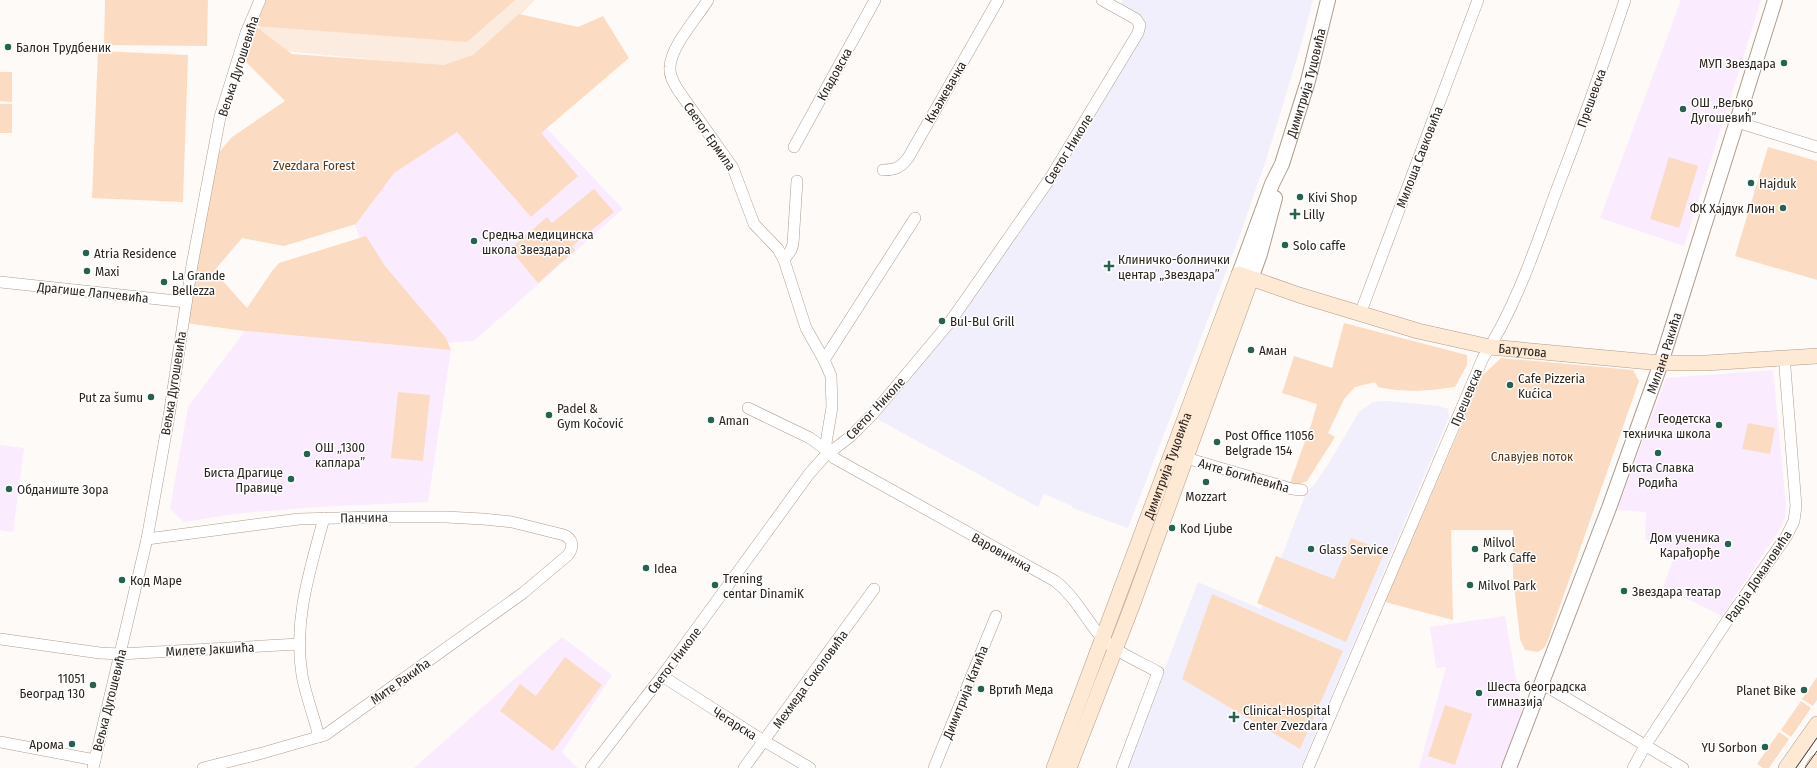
<svg xmlns="http://www.w3.org/2000/svg" width="1817" height="768" font-family="'Fira Sans Condensed',sans-serif">
  <rect width="100%" height="100%" fill="#fefaf7"/>
  <path fill="#fbecdf" d="M 273,0 L 535,0 L 484,52 L 465,68 L 250,48 Z"/>
  <g fill="#faebff">
    <path d="M 1681,0 L 1761,0 L 1684,246 L 1600,218 Z"/>
    <path d="M 501,80 L 623,209 L 474,341 L 432,344 L 372,272 L 350,211 Z"/>
    <path d="M 245,331 L 451,350 L 428,502 L 315,507 L 234,514 L 184,522 L 170,509 L 188,407 Z"/>
    <path d="M 1773,370 L 1786,505 L 1785,515 L 1783,524 L 1722,616 L 1663,587 L 1676,552 L 1663,548 L 1645,539 L 1646,512 L 1617,510 L 1666,378 Z"/>
    <path d="M 0,445 L 24,448 L 13,532 L 0,530 Z"/>
    <path d="M 1505,616 L 1523,718 L 1503,768 L 1419,768 L 1446,667 L 1436,668 L 1430,627 Z"/>
    <path d="M 562,637 L 612,675 L 562,752 L 578,768 L 414,768 Z"/>
  </g>
  <g fill="#f2effc">
    <path d="M 1123,0 L 1313,0 L 1299,52 L 1266,160 L 1236,246 L 1128,528 L 1072,508 L 1072,506 L 1044,494 L 1038,507 L 877,419 L 956,320 L 1140,25 L 1118,8 Z"/>
    <path d="M 1388,401 L 1439,406 L 1448,409 L 1449,417 L 1301,768 L 1127,768 L 1198,582 L 1261,609 L 1307,491 L 1313,486 L 1329,463 L 1359,412 L 1373,402 Z"/>
  </g>
  <g fill="#fbdcc2">
    <path d="M 105,0 L 208,0 L 207,46 L 104,45 Z"/>
    <path d="M 260,0 L 515,0 L 467,42 L 255,26 L 292,54 L 444,65 L 473,55 L 519,14 L 578,27 L 603,16 L 629,58 L 541,133 L 578,176 L 531,217 L 457,132 L 394,173 L 356,224 L 284,246 L 242,238 L 214,271 L 247,308 L 272,271 L 279,263 L 366,236 L 385,266 L 446,338 L 451,350 L 245,331 L 185,323 L 215,157 L 232,137 L 285,101 L 239,55 Z"/>
    <path d="M 98,51 L 188,55 L 183,202 L 92,198 Z"/>
    <path d="M 0,72 L 12,72 L 12,102 L 0,101 Z"/>
    <rect x="0" y="104" width="12" height="29"/>
    <path d="M 1768,147 L 1817,161 L 1817,280 L 1735,256 Z"/>
    <path d="M 1669,157 L 1698,166 L 1679,228 L 1650,219 Z"/>
    <path d="M 594,189 L 614,212 L 572,246 L 575,250 L 538,283 L 510,249 L 547,217 L 552,223 Z"/>
    <path d="M 1344,323 L 1467,355 L 1467,365 L 1455,387 C 1426,391 1407,393 1378,387 L 1375,382 L 1355,387 L 1344,399 L 1328,433 L 1335,437 L 1307,481 L 1300,484 L 1290,483 L 1312,422 L 1317,404 L 1282,393 L 1294,356 L 1332,368 Z"/>
    <path d="M 1501,358 L 1633,370 L 1639,381 L 1548,640 L 1545,647 L 1538,652 L 1525,650 L 1520,639 L 1513,577 L 1513,530 L 1451,530 L 1453,620 L 1385,602 L 1483,375 Z"/>
    <path d="M 398,392 L 430,395 L 423,461 L 391,458 Z"/>
    <path d="M 1748,423 L 1775,428 L 1770,454 L 1742,449 Z"/>
    <path d="M 1351,538 L 1385,551 L 1346,642 L 1257,603 L 1276,556 L 1334,579 Z"/>
    <path d="M 1212,594 L 1343,651 L 1300,749 L 1182,679 Z"/>
    <path d="M 565,657 L 602,685 L 553,751 L 500,711 L 520,684 L 536,696 Z"/>
    <path d="M 1817,677 L 1817,700 L 1813,706 L 1802,699 Z"/>
    <path d="M 1801,701 L 1811,708 L 1791,737 L 1781,730 Z"/>
    <path d="M 1445,705 L 1472,714 L 1455,765 L 1428,756 Z"/>
    <path d="M 1779,732 L 1789,739 L 1769,768 L 1763,768 L 1757,764 Z"/>
  </g>
  <g fill="none" stroke-linecap="round" stroke-linejoin="round">
    <defs>
      <g id="minor">
        <path d="M 708,0 C 697,18 671,46 670,67 C 669,76 674,83 678,90 L 733,168 L 754,224 L 778,249 L 784,260 L 806,328 L 824,360 L 831,376 L 832,407 L 826,443 L 827,448 L 834,458 L 843,463 L 1055,581 C 1075,596 1086,620 1102,638 C 1115,652 1142,663 1158,672 L 1122,768"/>
        <path d="M 1737,122 L 1817,147"/>
        <path d="M 794,147 L 875,0"/>
        <path d="M 883,170 C 895,170 900,168 908,158 L 998,0"/>
        <path d="M 784,260 L 791,250 L 793,244 L 797,181"/>
        <path d="M 0,282 L 186,302"/>
        <path d="M 1360,314 L 1478,0"/>
        <path d="M 824,360 L 915,218"/>
        <path d="M 748,408 L 810,438 L 829,452"/>
        <path d="M 1186,458 L 1292,489 L 1302,490"/>
        <path d="M 147,539 L 299,519 L 376,517 L 446,517 L 483,519 L 512,522 L 564,535 C 573,539 574,547 568,555 L 523,593 L 325,735 L 259,754 L 203,768"/>
        <path d="M 0,639 L 100,653 L 120,654 L 299,644"/>
        <path d="M 662,676 L 764,741 L 810,768"/>
        <path d="M 1541,683 L 1683,768"/>
        <path d="M 319,737 C 314,716 306,697 302,675 C 293,621 310,570 324,518"/>
        <path d="M 0,742 L 95,760"/>
        <path d="M 93,768 L 147,539 L 169,416 L 192,265 L 220,117 L 246,33 L 260,0"/>
        <path d="M 591,768 L 662,676 L 809,474 L 825,456 L 851,436 L 872,415 L 950,322 L 1049,180 L 1138,33 L 1140,25 L 1136,19 L 1102,0"/>
        <path d="M 744,768 L 874,589"/>
        <path d="M 934,768 L 996,616"/>
        <path d="M 1308,768 L 1483,358 C 1515,308 1534,252 1554,197 C 1579,132 1603,66 1625,0"/>
        <path d="M 1633,768 L 1645,746 L 1727,621 L 1786,537 L 1794,521 L 1796,506 L 1785,368 L 1785,358"/>
      </g>
      <g id="tertiary">
        <path id="s1" d="M 1239,274 L 1272,184 L 1282,164 L 1308,81 L 1328,0"/>
        <path d="M 1251,279 L 1260,254 L 1275,198"/>
        <path id="s2" d="M 1509,768 L 1609,508 L 1661,363 L 1775,0"/>
      </g>
      <g id="secondary">
        <path id="s3" d="M 1054,768 L 1239,274 L 1299,295 L 1418,331 L 1490,347 L 1661,363 L 1706,363 L 1817,356"/>
        <path d="M 1069,768 L 1132,606 L 1251,279"/>
        <path d="M 1786,768 L 1817,724"/>
        <path d="M 1813,768 L 1817,762"/>
      </g>
    </defs>
    <use href="#minor" stroke="#af9d8e" stroke-width="12"/>
    <use href="#tertiary" stroke="#af9d8e" stroke-width="16"/>
    <use href="#secondary" stroke="#af9d8e" stroke-width="16"/>
    <use href="#minor" stroke="#fff" stroke-width="11"/>
    <use href="#tertiary" stroke="#fff" stroke-width="14"/>
    <use href="#secondary" stroke="#fee9d5" stroke-width="15"/>
    <g stroke="#48413c" stroke-width="1">
      <path d="M 1796,768 L 1817,738"/>
      <path d="M 1805,768 L 1817,751"/>
    </g>
  </g>
  <g fill="#246350" stroke="#fff" stroke-width="1.5">
    <circle cx="8" cy="47" r="4"/>
    <circle cx="1784" cy="63" r="4"/>
    <circle cx="1683" cy="109" r="4"/>
    <circle cx="1751" cy="183" r="4"/>
    <circle cx="1300" cy="197" r="4"/>
    <circle cx="1783" cy="208" r="4"/>
    <path d="M1293 208h4v4h4v4h-4v4h-4v-4h-4v-4h4z"/>
    <circle cx="474" cy="241" r="4"/>
    <circle cx="1285" cy="245" r="4"/>
    <circle cx="86" cy="253" r="4"/>
    <path d="M1107 260h4v4h4v4h-4v4h-4v-4h-4v-4h4z"/>
    <circle cx="87" cy="271" r="4"/>
    <circle cx="164" cy="282" r="4"/>
    <circle cx="942" cy="321" r="4"/>
    <circle cx="1251" cy="350" r="4"/>
    <circle cx="1510" cy="385" r="4"/>
    <circle cx="151" cy="397" r="4"/>
    <circle cx="549" cy="415" r="4"/>
    <circle cx="711" cy="420" r="4"/>
    <circle cx="1719" cy="425" r="4"/>
    <circle cx="1217" cy="442" r="4"/>
    <circle cx="1658" cy="453" r="4"/>
    <circle cx="307" cy="454" r="4"/>
    <circle cx="291" cy="479" r="4"/>
    <circle cx="1206" cy="482" r="4"/>
    <circle cx="9" cy="489" r="4"/>
    <circle cx="1172" cy="528" r="4"/>
    <circle cx="1728" cy="544" r="4"/>
    <circle cx="1311" cy="549" r="4"/>
    <circle cx="1475" cy="549" r="4"/>
    <circle cx="646" cy="568" r="4"/>
    <circle cx="122" cy="580" r="4"/>
    <circle cx="715" cy="585" r="4"/>
    <circle cx="1470" cy="585" r="4"/>
    <circle cx="1624" cy="591" r="4"/>
    <circle cx="93" cy="685" r="4"/>
    <circle cx="981" cy="689" r="4"/>
    <circle cx="1804" cy="690" r="4"/>
    <circle cx="1479" cy="693" r="4"/>
    <path d="M1232 711h4v4h4v4h-4v4h-4v-4h-4v-4h4z"/>
    <circle cx="72" cy="744" r="4"/>
    <circle cx="1765" cy="747" r="4"/>
  </g>
  <g text-anchor="middle" stroke-width="3" stroke-linejoin="round" paint-order="stroke">
    <g font-size="13" fill="#2c251f" stroke="#fff" text-anchor="start">
      <text x="16" y="52">Балон Трудбеник</text>
      <text x="1776" y="68" text-anchor="end">МУП Звездара</text>
      <text x="1691" y="107">ОШ „Вељко<tspan x="1691" dy="15">Дугошевић”</tspan></text>
      <text x="1759" y="188">Hajduk</text>
      <text x="1308" y="202">Kivi Shop</text>
      <text x="1775" y="213" text-anchor="end">ФК Хајдук Лион</text>
      <text x="1303" y="219">Lilly</text>
      <text x="482" y="239">Средња медицинска<tspan x="482" dy="15">школа Звездара</tspan></text>
      <text x="1293" y="250">Solo caffe</text>
      <text x="94" y="258">Atria Residence</text>
      <text x="1118" y="264">Клиничко-болнички<tspan x="1118" dy="15">центар „Звездара”</tspan></text>
      <text x="95" y="276">Maxi</text>
      <text x="172" y="280">La Grande<tspan x="172" dy="15">Bellezza</tspan></text>
      <text x="950" y="326">Bul-Bul Grill</text>
      <text x="1259" y="355">Аман</text>
      <text x="1518" y="383">Cafe Pizzeria<tspan x="1518" dy="15">Kućica</tspan></text>
      <text x="143" y="402" text-anchor="end">Put za šumu</text>
      <text x="557" y="413">Padel &amp;<tspan x="557" dy="15">Gym Kočović</tspan></text>
      <text x="1711" y="423" text-anchor="end">Геодетска<tspan x="1711" dy="15">техничка школа</tspan></text>
      <text x="719" y="425">Aman</text>
      <text x="1225" y="440">Post Office 11056<tspan x="1225" dy="15">Belgrade 154</tspan></text>
      <text x="315" y="452">ОШ „1300<tspan x="315" dy="15">каплара”</tspan></text>
      <text x="1658" y="472" text-anchor="middle">Биста Славка<tspan x="1658" dy="15">Родића</tspan></text>
      <text x="283" y="477" text-anchor="end">Биста Драгице<tspan x="283" dy="15">Правице</tspan></text>
      <text x="17" y="494">Обданиште Зора</text>
      <text x="1206" y="501" text-anchor="middle">Mozzart</text>
      <text x="1180" y="533">Kod Ljube</text>
      <text x="1720" y="542" text-anchor="end">Дом ученика<tspan x="1720" dy="15">Карађорђе</tspan></text>
      <text x="1483" y="547">Milvol<tspan x="1483" dy="15">Park Caffe</tspan></text>
      <text x="1319" y="554">Glass Service</text>
      <text x="654" y="573">Idea</text>
      <text x="723" y="583">Trening<tspan x="723" dy="15">centar DinamiK</tspan></text>
      <text x="130" y="585">Код Маре</text>
      <text x="1478" y="590">Milvol Park</text>
      <text x="1632" y="596">Звездара театар</text>
      <text x="85" y="683" text-anchor="end">11051<tspan x="85" dy="15">Београд 130</tspan></text>
      <text x="1487" y="691">Шеста београдска<tspan x="1487" dy="15">гимназија</tspan></text>
      <text x="989" y="694">Вртић Меда</text>
      <text x="1796" y="695" text-anchor="end">Planet Bike</text>
      <text x="1243" y="715">Clinical-Hospital<tspan x="1243" dy="15">Center Zvezdara</tspan></text>
      <text x="64" y="749" text-anchor="end">Арома</text>
      <text x="1757" y="752" text-anchor="end">YU Sorbon</text>
    </g>
    <g font-size="13" fill="#2c251f" stroke="#fff">
      <text transform="translate(238 66) rotate(-72)" y="5">Вељка Дугошевића</text>
      <text transform="translate(834 74) rotate(-61)" y="5">Кладовска</text>
      <text dy="5" stroke="none"><textPath href="#s1" startOffset="203">Димитрија Туцовића</textPath></text>
      <text transform="translate(945 92) rotate(-60)" y="5">Књажевачка</text>
      <text transform="translate(1591 98) rotate(-70)" y="5">Прешевска</text>
      <text transform="translate(710 136) rotate(55)" y="5">Светог Ермила</text>
      <text transform="translate(1068 149) rotate(-58)" y="5">Светог Николе</text>
      <text transform="translate(1419 157) rotate(-69)" y="5">Милоша Савковића</text>
      <text transform="translate(93 292) rotate(6)" y="5">Драгише Лапчевића</text>
      <text dy="5" stroke="none"><textPath href="#s3" startOffset="822">Батутова</textPath></text>
      <text dy="5" stroke="none"><textPath href="#s2" startOffset="443">Милана Ракића</textPath></text>
      <text transform="translate(173 383) rotate(-81)" y="5">Вељка Дугошевића</text>
      <text transform="translate(1466 397) rotate(-67)" y="5">Прешевска</text>
      <text transform="translate(875 408) rotate(-47)" y="5">Светог Николе</text>
      <text dy="5" stroke="none"><textPath href="#s3" startOffset="323">Димитрија Туцовића</textPath></text>
      <text transform="translate(1244 475) rotate(16)" y="5">Анте Богићевића</text>
      <text transform="translate(364 517) rotate(-1)" y="5">Панчина</text>
      <text transform="translate(1002 552) rotate(29)" y="5">Варовничка</text>
      <text transform="translate(1758 576) rotate(-56)" y="5">Радоја Домановића</text>
      <text transform="translate(210 649) rotate(-3)" y="5">Милете Јакшића</text>
      <text transform="translate(674 660) rotate(-53)" y="5">Светог Николе</text>
      <text transform="translate(810 679) rotate(-54)" y="5">Мехмеда Соколовића</text>
      <text transform="translate(400 681) rotate(-35)" y="5">Мите Ракића</text>
      <text transform="translate(965 692) rotate(-68)" y="5">Димитрија Катића</text>
      <text transform="translate(109 700) rotate(-76)" y="5">Вељка Дугошевића</text>
      <text transform="translate(735 723) rotate(32)" y="5">Чегарска</text>
    </g>
    <g font-size="13" fill="#5c3918" stroke="#fff">
      <text x="314" y="170">Zvezdara Forest</text>
      <text x="1532" y="461">Славујев поток</text>
    </g>
  </g>
</svg>
